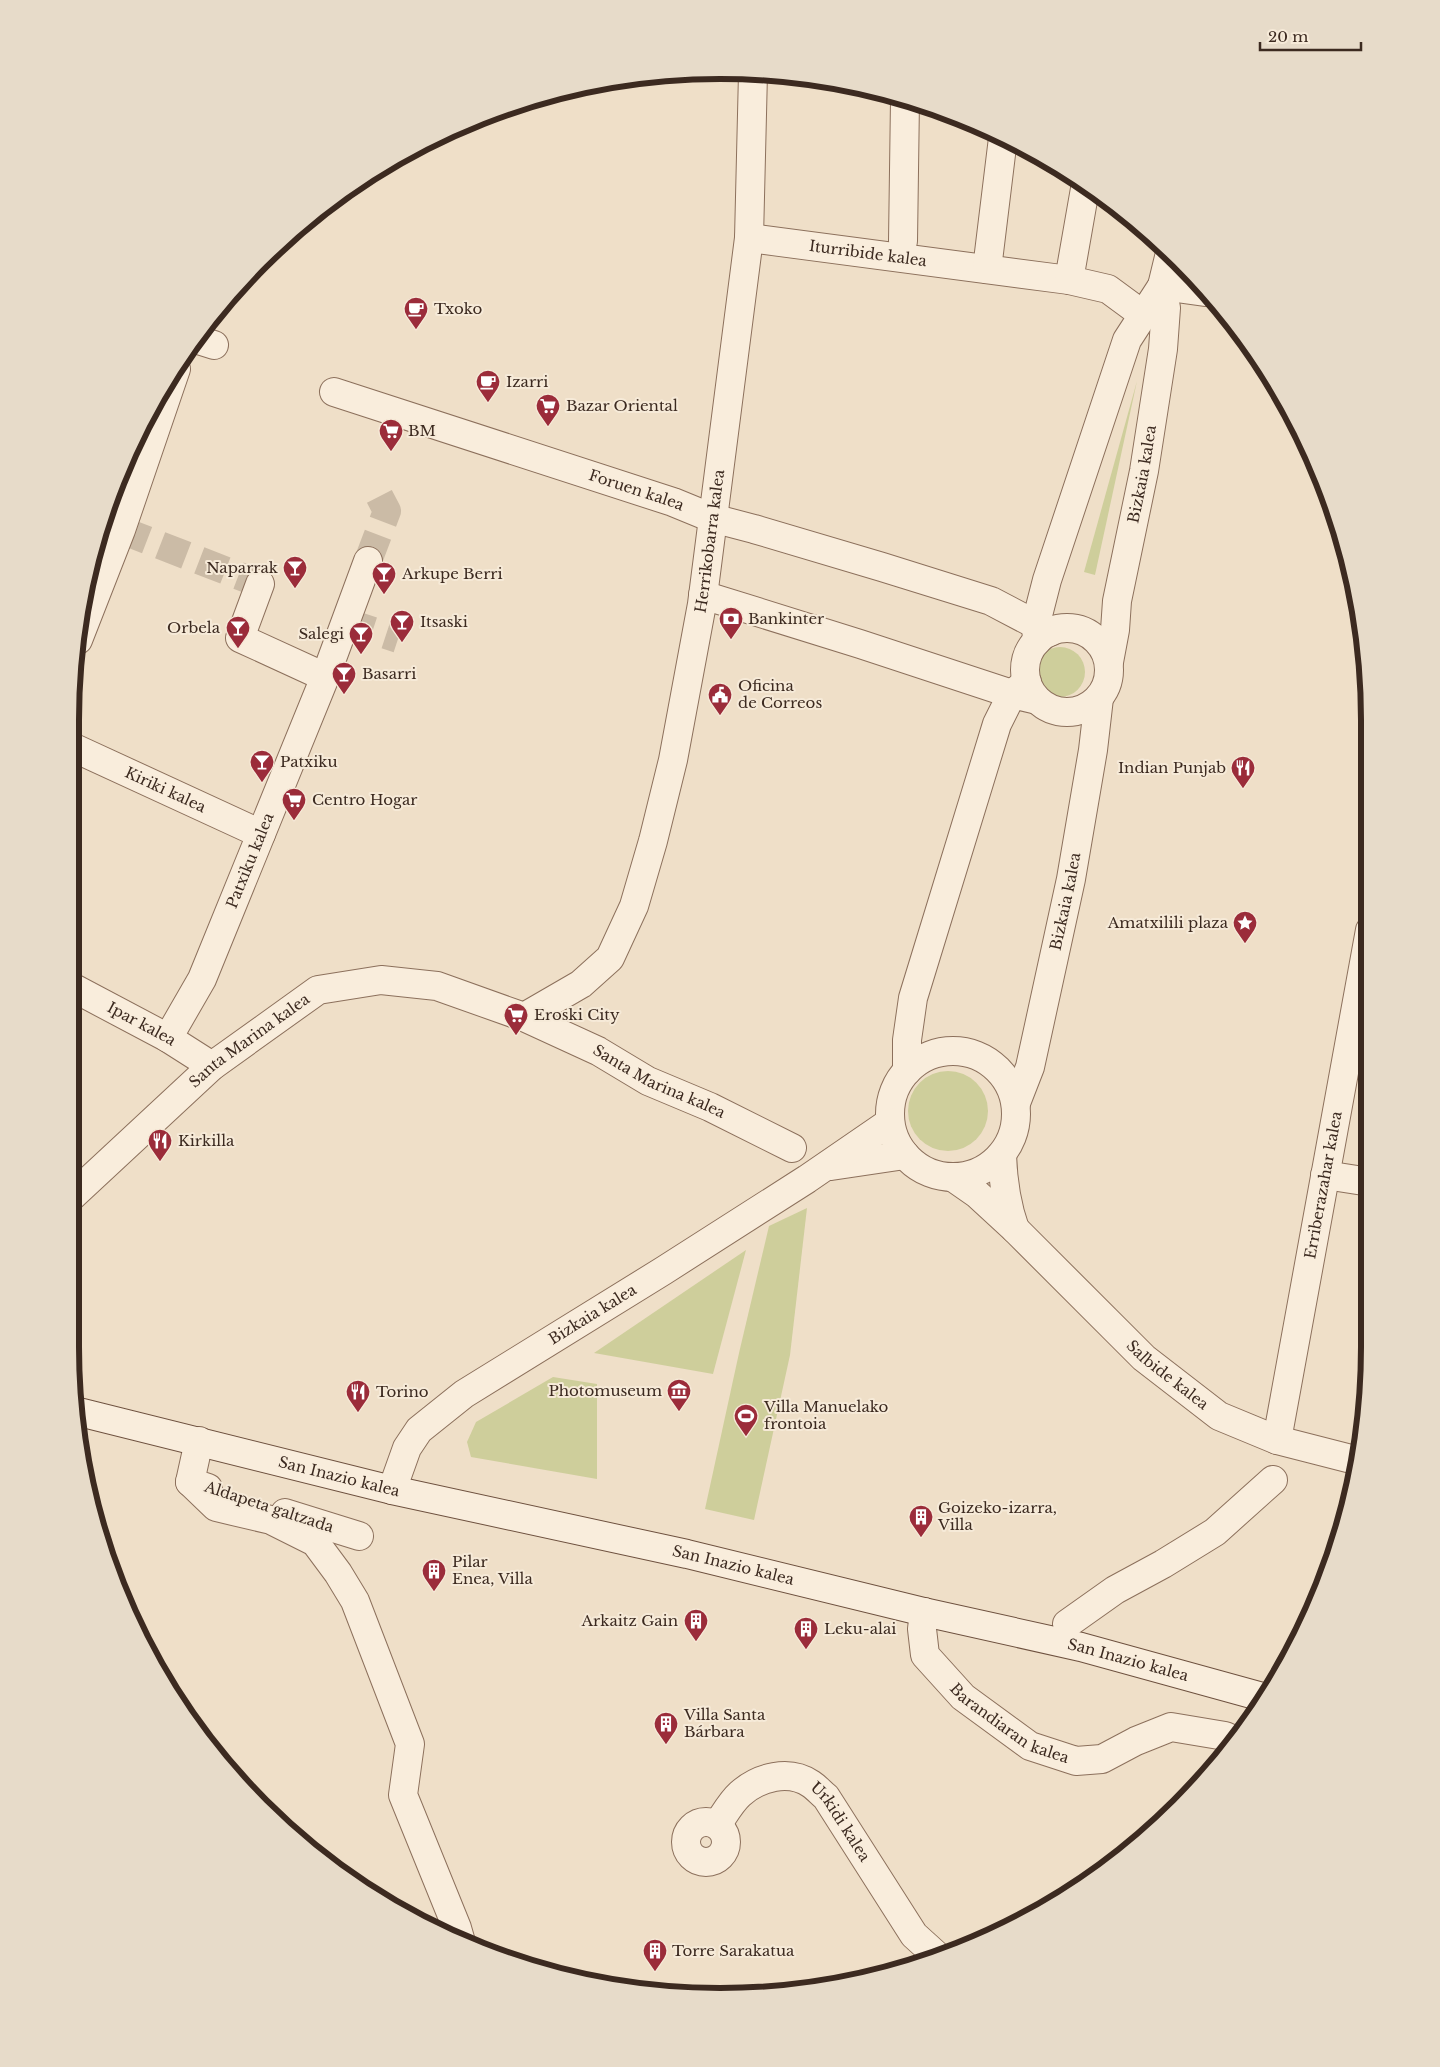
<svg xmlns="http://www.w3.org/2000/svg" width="1440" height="2067" font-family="'Libre Baskerville',serif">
  <rect width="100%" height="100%" fill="#efdfc8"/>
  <g fill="#cece9b">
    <path d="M 1137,381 L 1095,575 L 1084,572 Z"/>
    <circle cx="1060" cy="672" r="25"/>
    <circle cx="948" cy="1111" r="40"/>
    <path d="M 807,1208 L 790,1355 L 754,1520 L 705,1509 L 739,1353 L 769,1226 Z"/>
    <path d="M 746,1250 L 713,1374 L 594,1353 Z"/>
    <path d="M 553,1377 L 597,1384 L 597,1479 L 471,1457 L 467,1442 L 476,1422 Z"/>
  </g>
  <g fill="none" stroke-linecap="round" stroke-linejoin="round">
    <g stroke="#cbbba6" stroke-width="28" stroke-dasharray="28 14" stroke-linecap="butt">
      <path d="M 121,530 L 260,584 L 264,583"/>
      <path d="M 368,561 L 387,511 L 374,486"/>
      <path d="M 346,622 L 398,639"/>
    </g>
    <defs>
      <g id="street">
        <path id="s1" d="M 749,238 L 1069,280 L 1108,289 L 1142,314"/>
        <path d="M 903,241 L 905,100"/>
        <path d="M 987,269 L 1003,138"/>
        <path d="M 1069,280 L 1086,183"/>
        <path d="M 1162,286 L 1205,292"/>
        <path d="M 195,339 L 214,345"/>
        <path id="s2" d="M 334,392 L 673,502 L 712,518 L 754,529 L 882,567 L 991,601 L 1050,632"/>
        <path d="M 703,595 L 860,644 L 1012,694 L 1037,700"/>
        <circle cx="1067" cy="670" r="42"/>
        <path d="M 78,640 L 121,530 L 176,369"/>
        <path d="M 1037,641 L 1036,623 L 1047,580 L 1127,340 L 1162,286 L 1170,253"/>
        <path id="s3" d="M 1109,662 L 1115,630 L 1117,601 L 1144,471 L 1163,349 L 1166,308 L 1162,286"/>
        <path d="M 327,672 L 368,561"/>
        <path id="s4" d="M 70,746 L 261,834"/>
        <path id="s5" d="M 70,986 L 168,1038 L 212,1066"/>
        <path id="s6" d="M 524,1017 L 598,1051 L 648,1081 L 710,1107 L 792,1148"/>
        <path id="s7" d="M 168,1038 L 202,979 L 325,677 L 240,638 L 260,584"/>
        <circle cx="953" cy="1114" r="63"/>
        <path d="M 907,1071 L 907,1040 L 913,998 L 997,724 L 1012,694 L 1027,682"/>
        <path id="s8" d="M 1016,1103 L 1030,1067 L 1071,879 L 1093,750 L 1099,698"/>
        <path d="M 1002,1155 C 1003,1181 1006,1204 1015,1229"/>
        <path d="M 831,1166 L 905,1155"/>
        <path d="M 1325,1175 L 1370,1182"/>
        <path id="s9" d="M 954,1178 L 977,1194 L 1015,1229 L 1144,1358 L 1219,1416 L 1277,1440 L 1359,1461"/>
        <path id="s10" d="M 70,1198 L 212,1066 L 318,990 L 381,980 L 437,986 L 524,1017 L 581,984 L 610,958 L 634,906 L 653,841 L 673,760 L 702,604 L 749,238 L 753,73"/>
        <path id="s11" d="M 1277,1440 L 1370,930"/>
        <path d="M 199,1441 L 190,1482 L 208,1488"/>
        <path d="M 190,1482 L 216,1507 L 271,1520 L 315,1542 L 338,1573 L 355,1601 L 410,1744 L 403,1795 L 457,1928 L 461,1942"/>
        <path id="s12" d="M 392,1490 L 407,1448 L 419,1430 L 464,1394 L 663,1271 L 807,1179 L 890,1122"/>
        <path d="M 285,1513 L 359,1536"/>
        <path id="s13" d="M 924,1612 L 922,1629 L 925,1655 L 963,1697 L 1030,1746 L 1076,1761 L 1102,1759 L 1136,1741 L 1171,1727 L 1225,1736 L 1234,1740"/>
        <path d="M 1067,1624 L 1115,1590 L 1163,1564 L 1215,1532 L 1273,1480"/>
        <circle cx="706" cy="1842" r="20"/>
        <path id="s14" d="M 717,1825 C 724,1815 731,1802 740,1794 C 759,1777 789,1769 811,1784 C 817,1788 821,1793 826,1797 L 914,1935 L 935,1954"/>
      </g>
      <g id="secondary">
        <path id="s15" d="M 79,1412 L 392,1490 L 687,1554 L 924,1612 L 1081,1647 L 1266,1698"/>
      </g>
    </defs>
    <use href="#street" stroke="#8c705c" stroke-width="30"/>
    <use href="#secondary" stroke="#6e513f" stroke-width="30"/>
    <use href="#street" stroke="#f9eddc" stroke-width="28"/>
    <use href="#secondary" stroke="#f9eddc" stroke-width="28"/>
  </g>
  <defs>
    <symbol id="cafe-pin" viewBox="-11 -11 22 30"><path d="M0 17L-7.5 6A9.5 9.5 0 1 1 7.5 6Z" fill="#9b2c3a" stroke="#f6ead8"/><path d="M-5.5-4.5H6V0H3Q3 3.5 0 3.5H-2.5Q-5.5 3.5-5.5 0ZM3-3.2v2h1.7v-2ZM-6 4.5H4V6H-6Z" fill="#fff"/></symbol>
    <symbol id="supermarket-pin" viewBox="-11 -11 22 30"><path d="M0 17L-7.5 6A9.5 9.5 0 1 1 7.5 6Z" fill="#9b2c3a" stroke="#f6ead8"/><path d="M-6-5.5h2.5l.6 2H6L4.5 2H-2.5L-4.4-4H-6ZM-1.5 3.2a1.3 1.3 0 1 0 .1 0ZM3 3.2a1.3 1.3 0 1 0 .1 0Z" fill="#fff"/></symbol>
    <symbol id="bar-pin" viewBox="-11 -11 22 30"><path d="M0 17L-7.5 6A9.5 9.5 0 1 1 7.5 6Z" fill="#9b2c3a" stroke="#f6ead8"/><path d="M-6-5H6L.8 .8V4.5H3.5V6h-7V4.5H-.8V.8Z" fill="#fff"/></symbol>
    <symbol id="bank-pin" viewBox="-11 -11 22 30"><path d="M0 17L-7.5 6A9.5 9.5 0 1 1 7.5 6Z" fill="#9b2c3a" stroke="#f6ead8"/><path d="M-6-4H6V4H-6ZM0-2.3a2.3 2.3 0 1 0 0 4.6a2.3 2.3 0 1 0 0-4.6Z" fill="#fff"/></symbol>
    <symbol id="civic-pin" viewBox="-11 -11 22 30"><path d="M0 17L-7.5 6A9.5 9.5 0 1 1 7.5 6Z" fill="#9b2c3a" stroke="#f6ead8"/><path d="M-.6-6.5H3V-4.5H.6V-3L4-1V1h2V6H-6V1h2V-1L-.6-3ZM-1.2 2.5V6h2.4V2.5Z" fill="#fff"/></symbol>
    <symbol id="restaurant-pin" viewBox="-11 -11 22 30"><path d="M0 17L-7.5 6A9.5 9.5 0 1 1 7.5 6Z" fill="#9b2c3a" stroke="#f6ead8"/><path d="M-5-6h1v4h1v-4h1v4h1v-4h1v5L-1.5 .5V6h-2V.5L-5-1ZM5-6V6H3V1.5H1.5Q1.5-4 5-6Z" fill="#fff"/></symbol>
    <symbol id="sight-pin" viewBox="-11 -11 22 30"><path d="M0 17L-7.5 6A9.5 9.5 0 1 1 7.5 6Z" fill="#9b2c3a" stroke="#f6ead8"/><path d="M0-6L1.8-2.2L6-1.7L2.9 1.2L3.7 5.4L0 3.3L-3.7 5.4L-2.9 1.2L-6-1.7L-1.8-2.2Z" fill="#fff"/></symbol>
    <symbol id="museum-pin" viewBox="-11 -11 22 30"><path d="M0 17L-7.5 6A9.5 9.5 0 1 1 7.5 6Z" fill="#9b2c3a" stroke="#f6ead8"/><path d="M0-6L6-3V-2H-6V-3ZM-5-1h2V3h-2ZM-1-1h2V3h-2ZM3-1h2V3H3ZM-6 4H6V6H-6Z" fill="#fff"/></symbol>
    <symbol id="stadium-pin" viewBox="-11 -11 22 30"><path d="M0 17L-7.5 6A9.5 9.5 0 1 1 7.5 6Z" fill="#9b2c3a" stroke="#f6ead8"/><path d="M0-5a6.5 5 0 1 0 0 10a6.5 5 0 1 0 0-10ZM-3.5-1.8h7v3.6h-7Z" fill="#fff"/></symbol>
    <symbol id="building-pin" viewBox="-11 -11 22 30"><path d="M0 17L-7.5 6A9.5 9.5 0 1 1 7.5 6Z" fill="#9b2c3a" stroke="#f6ead8"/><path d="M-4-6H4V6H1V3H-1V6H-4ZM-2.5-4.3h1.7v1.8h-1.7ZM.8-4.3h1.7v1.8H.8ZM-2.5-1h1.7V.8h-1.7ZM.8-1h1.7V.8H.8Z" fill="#fff"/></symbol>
  </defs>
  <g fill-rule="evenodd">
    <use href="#cafe-pin" x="402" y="295" width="28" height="38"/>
    <use href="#cafe-pin" x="474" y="368" width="28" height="38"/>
    <use href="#supermarket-pin" x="534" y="392" width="28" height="38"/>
    <use href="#supermarket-pin" x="377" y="417" width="28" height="38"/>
    <use href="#bar-pin" x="281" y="554" width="28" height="38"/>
    <use href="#bar-pin" x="370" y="560" width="28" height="38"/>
    <use href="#bank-pin" x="717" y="605" width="28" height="38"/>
    <use href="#bar-pin" x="388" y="608" width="28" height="38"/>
    <use href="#bar-pin" x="224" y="614" width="28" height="38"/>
    <use href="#bar-pin" x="347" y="620" width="28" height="38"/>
    <use href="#bar-pin" x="330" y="660" width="28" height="38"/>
    <use href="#civic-pin" x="706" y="681" width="28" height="38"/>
    <use href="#bar-pin" x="248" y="748" width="28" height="38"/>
    <use href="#restaurant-pin" x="1229" y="754" width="28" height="38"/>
    <use href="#supermarket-pin" x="280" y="786" width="28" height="38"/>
    <use href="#sight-pin" x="1231" y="909" width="28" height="38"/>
    <use href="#supermarket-pin" x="502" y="1001" width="28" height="38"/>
    <use href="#restaurant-pin" x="146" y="1127" width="28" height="38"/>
    <use href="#museum-pin" x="665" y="1377" width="28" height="38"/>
    <use href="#restaurant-pin" x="344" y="1378" width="28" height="38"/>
    <use href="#stadium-pin" x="732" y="1402" width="28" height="38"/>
    <use href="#building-pin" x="907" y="1503" width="28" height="38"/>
    <use href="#building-pin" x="420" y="1557" width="28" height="38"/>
    <use href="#building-pin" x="682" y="1607" width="28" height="38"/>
    <use href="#building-pin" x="792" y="1615" width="28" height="38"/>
    <use href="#building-pin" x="652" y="1710" width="28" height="38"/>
    <use href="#building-pin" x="641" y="1937" width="28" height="38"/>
  </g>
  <g text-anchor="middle" stroke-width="4" stroke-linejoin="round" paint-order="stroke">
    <g font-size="15" fill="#3c2a20" stroke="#f6ead8">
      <text dy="5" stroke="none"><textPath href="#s1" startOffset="120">Iturribide kalea</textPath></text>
      <text dy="5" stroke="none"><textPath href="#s3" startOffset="191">Bizkaia kalea</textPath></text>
      <text dy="5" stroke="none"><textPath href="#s2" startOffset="318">Foruen kalea</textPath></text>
      <text dy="5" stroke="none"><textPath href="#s10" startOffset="1072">Herrikobarra kalea</textPath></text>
      <text dy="5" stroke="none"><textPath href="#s4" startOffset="105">Kiriki kalea</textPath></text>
      <text dy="5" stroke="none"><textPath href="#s7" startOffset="196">Patxiku kalea</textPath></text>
      <text dy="5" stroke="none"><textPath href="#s8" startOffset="208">Bizkaia kalea</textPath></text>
      <text dy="5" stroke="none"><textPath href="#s5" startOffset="81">Ipar kalea</textPath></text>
      <text dy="5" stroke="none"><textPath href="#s10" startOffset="239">Santa Marina kalea</textPath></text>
      <text dy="5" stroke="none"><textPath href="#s6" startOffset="150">Santa Marina kalea</textPath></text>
      <text dy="5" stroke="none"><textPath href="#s11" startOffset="259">Erriberazahar kalea</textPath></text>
      <text dy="5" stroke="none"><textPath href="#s12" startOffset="275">Bizkaia kalea</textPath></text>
      <text dy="5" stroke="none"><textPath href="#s9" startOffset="291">Salbide kalea</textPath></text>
      <text dy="5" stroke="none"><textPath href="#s15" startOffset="268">San Inazio kalea</textPath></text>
      <text transform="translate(269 1507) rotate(18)" y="5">Aldapeta galtzada</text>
      <text dy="5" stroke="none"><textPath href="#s15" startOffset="672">San Inazio kalea</textPath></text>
      <text dy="5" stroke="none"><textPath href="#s15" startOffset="1078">San Inazio kalea</textPath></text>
      <text dy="5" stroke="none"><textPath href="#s13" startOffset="154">Barandiaran kalea</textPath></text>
      <text dy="5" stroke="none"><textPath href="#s14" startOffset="164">Urkidi kalea</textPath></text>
    </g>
    <g font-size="15" fill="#3c2a20" stroke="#f6ead8" text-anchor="start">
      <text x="434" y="314">Txoko</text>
      <text x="506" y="387">Izarri</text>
      <text x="566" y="411">Bazar Oriental</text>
      <text x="408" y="436">BM</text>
      <text x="278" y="573" text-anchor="end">Naparrak</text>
      <text x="402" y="579">Arkupe Berri</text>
      <text x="748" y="624">Bankinter</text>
      <text x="420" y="627">Itsaski</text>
      <text x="220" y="633" text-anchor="end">Orbela</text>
      <text x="344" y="639" text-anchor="end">Salegi</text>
      <text x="362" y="679">Basarri</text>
      <text x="738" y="691">Oficina<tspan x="738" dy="17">de Correos</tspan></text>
      <text x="280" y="767">Patxiku</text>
      <text x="1226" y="773" text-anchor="end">Indian Punjab</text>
      <text x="312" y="805">Centro Hogar</text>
      <text x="1228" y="928" text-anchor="end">Amatxilili plaza</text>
      <text x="534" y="1020">Eroski City</text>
      <text x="178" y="1146">Kirkilla</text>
      <text x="662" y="1396" text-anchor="end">Photomuseum</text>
      <text x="376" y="1397">Torino</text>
      <text x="764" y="1412">Villa Manuelako<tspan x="764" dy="17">frontoia</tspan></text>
      <text x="938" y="1513">Goizeko-izarra,<tspan x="938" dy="17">Villa</tspan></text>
      <text x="452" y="1567">Pilar<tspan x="452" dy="17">Enea, Villa</tspan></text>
      <text x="678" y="1626" text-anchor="end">Arkaitz Gain</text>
      <text x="824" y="1634">Leku-alai</text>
      <text x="684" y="1720">Villa Santa<tspan x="684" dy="17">Bárbara</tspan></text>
      <text x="672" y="1956">Torre Sarakatua</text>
    </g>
  </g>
  <path d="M0 0H1440V2067H0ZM720 79H720A641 641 0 0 1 1361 720V1347A641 641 0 0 1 720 1988H720A641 641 0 0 1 79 1347V720A641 641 0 0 1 720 79Z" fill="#e7dbc9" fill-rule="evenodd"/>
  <path fill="none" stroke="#3c2a20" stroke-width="6" d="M720 79H720A641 641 0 0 1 1361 720V1347A641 641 0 0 1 720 1988H720A641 641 0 0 1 79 1347V720A641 641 0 0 1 720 79Z"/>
  <path d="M1260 42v8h101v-8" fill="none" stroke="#3c2a20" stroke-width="2.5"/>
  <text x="1268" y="42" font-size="15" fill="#3c2a20" stroke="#f6ead8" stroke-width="4" paint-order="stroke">20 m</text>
</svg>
